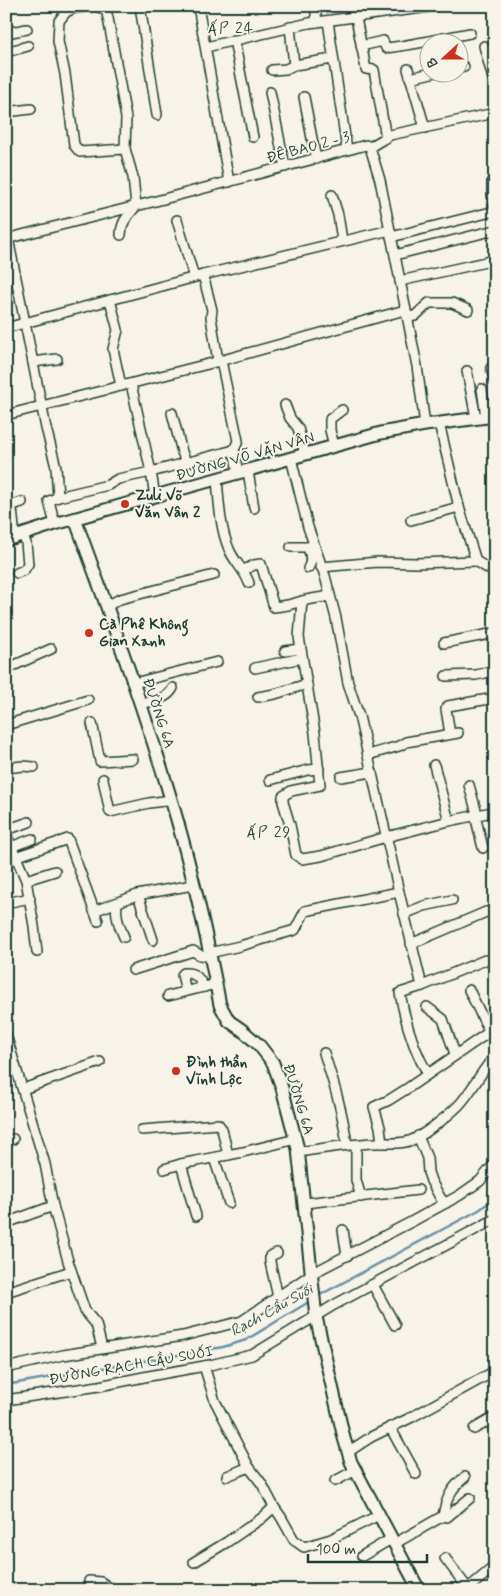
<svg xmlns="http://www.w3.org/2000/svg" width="501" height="1596" font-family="Mynerve,sans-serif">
  <rect width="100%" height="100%" fill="#f7f3e8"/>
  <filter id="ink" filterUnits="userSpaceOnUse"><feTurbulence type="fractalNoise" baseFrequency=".02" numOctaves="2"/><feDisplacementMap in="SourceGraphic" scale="10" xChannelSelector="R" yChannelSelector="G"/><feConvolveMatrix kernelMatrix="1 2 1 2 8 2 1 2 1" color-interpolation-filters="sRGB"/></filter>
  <g filter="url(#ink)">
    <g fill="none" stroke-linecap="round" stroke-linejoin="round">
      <g stroke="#6a91a8" stroke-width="2.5">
        <path d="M 318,1296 L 479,1210 L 491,1201 L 495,1196"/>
        <path d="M 6,1385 L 223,1347 L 246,1340 L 312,1300"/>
      </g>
      <defs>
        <g id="minor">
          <path d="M 94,6 L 75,8 L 66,12 L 59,21 L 58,41 L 65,74 L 74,145 L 80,152 L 125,149"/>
          <path d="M 96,6 L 106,10 L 108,18 L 126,118 L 125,149 L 133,177 L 136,206 C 128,216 121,222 121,235"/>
          <path d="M 140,6 L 157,115"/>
          <path d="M 198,6 L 229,182"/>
          <path d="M 315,6 L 317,22"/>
          <path d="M 356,18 L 366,69 L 374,70 L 386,138"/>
          <path d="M 328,21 L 347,150"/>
          <path d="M 290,27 L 294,65"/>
          <path d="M 6,33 L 27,29"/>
          <path d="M 234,40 L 253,137"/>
          <path d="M 361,46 L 383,41 L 386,48 C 414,45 442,38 470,33"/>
          <path d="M 484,46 L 495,86"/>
          <path d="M 206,47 L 309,23 L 437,6"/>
          <path d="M 6,52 L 28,46"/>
          <path d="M 458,68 L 464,67"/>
          <path d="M 408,69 L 425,128"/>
          <path d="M 272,70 L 286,69 L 294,65 L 333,59"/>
          <path d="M 410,78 L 436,72"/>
          <path d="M 270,92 L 285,167"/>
          <path d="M 304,97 L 316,159"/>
          <path d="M 6,112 L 31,109"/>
          <path d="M 370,147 L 390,135 L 495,113"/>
          <path d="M 495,180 L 492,181 L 492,195 L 495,208"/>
          <path d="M 332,195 L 338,215 L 342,240"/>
          <path d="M 177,220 L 194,277"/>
          <path d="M 391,237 L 495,211"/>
          <path d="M 8,238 L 46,428 L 56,467 L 58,497 L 49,501 L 55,524"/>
          <path d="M 6,239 L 156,201 L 366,145 L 370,147 L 380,180 L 417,366 L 425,425"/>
          <path d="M 395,255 L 495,230"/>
          <path d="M 203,275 L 212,310 L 211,317 L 218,361"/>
          <path d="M 400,281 L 495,260"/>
          <path d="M 110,300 L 118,330 L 113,349 L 121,386"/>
          <path d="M 407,317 L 415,316 L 429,303 L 452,303 L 468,310"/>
          <path d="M 6,328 L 203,275 L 390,230"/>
          <path d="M 221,361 L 238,441 L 234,450 L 238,473"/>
          <path d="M 33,362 L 57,359"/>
          <path d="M 491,368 L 495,380"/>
          <path d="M 467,371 L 476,418"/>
          <path d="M 131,384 L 151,472 L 234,450"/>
          <path d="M 482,389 L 486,417"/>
          <path d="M 285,405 L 290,418 L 298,428 L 305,454"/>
          <path d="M 172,413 L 182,452 L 186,462"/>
          <path d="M 6,415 L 212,363 L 405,310"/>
          <path d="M 439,423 L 459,507 L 476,561 L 495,573"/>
          <path d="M 334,446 L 330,430 L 330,419 L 342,410"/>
          <path d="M 291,458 L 308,527 L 325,576 L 336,618 L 348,683 L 359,716 L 399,892 L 422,986 L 400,993 C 405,1021 413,1049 428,1074"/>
          <path d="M 248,471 L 254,508"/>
          <path d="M 217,479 C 219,502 220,528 229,549 C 234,562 245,570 249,583"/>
          <path d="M 58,497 L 108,485 L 118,479 L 151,472 L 155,496"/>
          <path d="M 411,520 L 459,507"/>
          <path d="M 15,537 L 12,509 L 13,505 L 22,502"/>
          <path d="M 291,547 L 308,547 L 314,546"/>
          <path d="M 321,567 L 378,562 L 416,563 L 476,561"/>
          <path d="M 308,568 C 313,562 310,554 308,547"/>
          <path d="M 244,570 L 254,565 L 261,564 L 274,607 L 288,605 L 306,600 L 330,596"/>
          <path d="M 17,573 L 24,570 L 28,564 L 26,543 L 23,535"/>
          <path d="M 302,601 L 299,637 L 315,733 L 320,785 L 291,791 L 283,796 L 283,802 L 290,825 L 296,855 L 302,859 L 321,856 L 386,837 L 449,821 L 487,813 L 495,814"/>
          <path d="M 107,606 L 120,599 L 214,575"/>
          <path d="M 444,643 L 495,633"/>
          <path d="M 285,651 L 300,649"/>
          <path d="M 255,668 L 302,658"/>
          <path d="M 6,669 L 51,649"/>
          <path d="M 446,676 L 476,675 L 495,671"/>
          <path d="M 134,683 L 217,662"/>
          <path d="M 258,697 L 275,694 L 307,684"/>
          <path d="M 140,704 C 152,701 168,699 173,688"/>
          <path d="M 92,723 L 100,761 L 133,759"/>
          <path d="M 6,725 L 88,700"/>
          <path d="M 450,734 L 446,709 L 448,706 L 495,698"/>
          <path d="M 368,755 L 399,746 L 406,742 L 458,733"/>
          <path d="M 434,765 L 449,821"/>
          <path d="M 6,768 L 23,766 L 34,767"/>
          <path d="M 341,777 L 372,772"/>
          <path d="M 103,779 L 110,812 L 149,803 L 171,800"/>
          <path d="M 270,780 L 308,770 L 319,769"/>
          <path d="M 469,785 L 477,814"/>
          <path d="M 475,815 L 483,848"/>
          <path d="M 6,830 L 29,822"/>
          <path d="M 6,834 L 26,880 L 34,926 L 37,952"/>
          <path d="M 11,847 L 32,839"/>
          <path d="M 6,860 L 68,839 L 98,921"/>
          <path d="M 26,880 L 55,871"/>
          <path d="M 138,895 L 153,940"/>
          <path d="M 6,903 L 30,898"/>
          <path d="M 117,903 C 115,916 119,925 124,937"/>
          <path d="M 94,911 L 137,895 L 193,885"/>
          <path d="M 404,914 L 424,906 L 452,900"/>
          <path d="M 411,944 L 486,912 L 495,911"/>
          <path d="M 209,953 L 240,946 L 295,930 L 305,911 L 399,892"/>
          <path d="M 133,970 L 193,951 L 200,955 L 210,956"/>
          <path d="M 422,986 L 485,960"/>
          <path d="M 469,990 L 489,1031"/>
          <path d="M 186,991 L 182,975 L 184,973 C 195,972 199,978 204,987"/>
          <path d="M 168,996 L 216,984"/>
          <path d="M 427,1007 L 443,1019 L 455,1054"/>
          <path d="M 6,1035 L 45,1164 L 53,1206 L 6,1223"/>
          <path d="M 324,1053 C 334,1084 343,1113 347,1145"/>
          <path d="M 23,1089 L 100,1062"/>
          <path d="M 142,1130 L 218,1124 L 222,1129 L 228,1155"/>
          <path d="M 418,1136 L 427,1158 L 428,1172 L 431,1181 L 441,1199 L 446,1203"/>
          <path d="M 6,1142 L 13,1139"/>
          <path d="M 382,1143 L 380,1127 L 374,1107 L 389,1100 L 408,1088 L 495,1028"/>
          <path d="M 356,1145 L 356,1180 L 361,1197"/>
          <path d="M 299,1152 C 324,1148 349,1144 375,1143 C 386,1142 398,1145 409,1141 C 421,1138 449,1115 459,1105 C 473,1090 481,1071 495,1056"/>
          <path d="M 214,1158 L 229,1203"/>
          <path d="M 181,1164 L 196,1216"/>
          <path d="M 164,1169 L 181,1164 L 243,1152 L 296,1139"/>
          <path d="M 305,1203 L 418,1190"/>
          <path d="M 53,1206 L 68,1261 L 85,1311 L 96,1324 L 102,1348"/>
          <path d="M 343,1230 L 347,1256"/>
          <path d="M 277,1253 L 270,1256 L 270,1262 L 278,1297"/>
          <path d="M 373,1285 L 395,1325"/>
          <path d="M 6,1292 L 71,1271"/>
          <path d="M 204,1366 L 215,1401 L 249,1467"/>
          <path d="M 6,1368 L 63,1355 L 183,1336 L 242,1321 L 313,1273 L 413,1221 L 460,1195 L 480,1181 L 495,1163"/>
          <path d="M 6,1400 L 99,1386 L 149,1376 L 210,1365 L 252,1355 L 334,1305 L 495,1219"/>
          <path d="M 390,1427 L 416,1474"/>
          <path d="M 474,1429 L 495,1417"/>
          <path d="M 348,1452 L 371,1437 L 412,1417 L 495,1371"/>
          <path d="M 227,1476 L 249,1467 L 262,1484 L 274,1507 L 281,1517 L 294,1540 L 304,1547 L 331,1539 L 379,1515"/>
          <path d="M 335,1481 L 356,1470"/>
          <path d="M 443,1516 C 446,1499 451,1488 465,1477"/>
          <path d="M 394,1544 L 443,1516 L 447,1517 L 470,1498"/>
          <path d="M 362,1556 L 391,1539"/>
          <path d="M 445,1558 L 469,1590"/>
          <path d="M 194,1562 L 227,1542 L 262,1518 L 274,1507"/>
          <path d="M 89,1581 L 101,1582 L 113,1590"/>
          <path d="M 466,1590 L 495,1566"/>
        </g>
        <g id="tertiary">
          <path d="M 75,519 C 109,611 142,704 171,799 C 191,866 207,936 220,1005 L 229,1021 L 242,1030 L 259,1045 L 273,1063 L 282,1088 L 298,1149 L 316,1317 L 344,1438 L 351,1462 L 419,1590"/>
          <path d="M 6,540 L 55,524 L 381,433 L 425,425 L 495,416"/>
        </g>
      </defs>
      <use href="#minor" stroke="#1f3d34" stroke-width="12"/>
      <use href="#tertiary" stroke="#1f3d34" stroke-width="15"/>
      <use href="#minor" stroke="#f7f3e8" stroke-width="9"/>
      <use href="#tertiary" stroke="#f7f3e8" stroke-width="11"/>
    </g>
  </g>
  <g fill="#c8321e" stroke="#f7f3e8" stroke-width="2">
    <circle cx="125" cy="504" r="5"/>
    <circle cx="89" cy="633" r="5"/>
    <circle cx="176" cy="1071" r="5"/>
  </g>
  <g text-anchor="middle" stroke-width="4" stroke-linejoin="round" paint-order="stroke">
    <g font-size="15" fill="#1f3d34" stroke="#f7f3e8">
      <text transform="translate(308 147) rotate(-15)" y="5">ĐÊ BAO 2 - 3</text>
      <text transform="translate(245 456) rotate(-16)" y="5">ĐƯỜNG VÕ VĂN VÂN</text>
      <text transform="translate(159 713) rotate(72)" y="5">ĐƯỜNG 6A</text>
      <text transform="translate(299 1099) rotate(73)" y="5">ĐƯỜNG 6A</text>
      <text transform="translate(131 1365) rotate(-10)" y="5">ĐƯỜNG RẠCH CẦU SUỐI</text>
    </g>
    <g font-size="15" font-weight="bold" fill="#1f3d34" stroke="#f7f3e8" text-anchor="start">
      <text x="135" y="500">Zuli Võ<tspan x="135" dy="17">Văn Vân 2</tspan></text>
      <text x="99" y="629">Cà Phê Không<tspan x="99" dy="17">Gian Xanh</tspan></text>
      <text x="186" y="1067">Đình thần<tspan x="186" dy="17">Vĩnh Lộc</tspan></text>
    </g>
    <g font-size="16" letter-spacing="1" fill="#1f3d34" stroke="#f7f3e8">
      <text x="231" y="33">ẤP 24</text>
      <text x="269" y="837">ẤP 29</text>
    </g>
    <g font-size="16" font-style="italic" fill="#38595b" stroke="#f7f3e8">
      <text transform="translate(271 1309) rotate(-29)" y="6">Rạch Cầu Suối</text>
    </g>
  </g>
  <rect width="501" height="1596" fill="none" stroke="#f7f3e8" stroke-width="25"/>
  <rect x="12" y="12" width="476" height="1571" fill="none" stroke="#1f3d34" stroke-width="2" filter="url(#ink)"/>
  <g transform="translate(444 58) rotate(249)"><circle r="24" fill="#f7f3e8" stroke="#a1aaa0"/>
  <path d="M0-4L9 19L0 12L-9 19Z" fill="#c8321e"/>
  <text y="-8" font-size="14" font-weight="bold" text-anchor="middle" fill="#1f3d34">B</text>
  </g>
  <path d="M308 1554v8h119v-8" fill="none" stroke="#1f3d34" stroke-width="2.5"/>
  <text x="316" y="1554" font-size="15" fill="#1f3d34" stroke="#f7f3e8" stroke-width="4" paint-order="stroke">100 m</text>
</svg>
